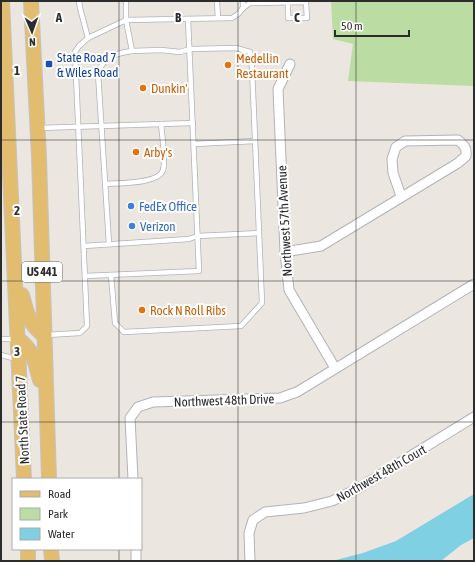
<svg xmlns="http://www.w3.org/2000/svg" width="475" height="562" font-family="'Asap Condensed',sans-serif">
  <rect width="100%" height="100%" fill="#ece6e0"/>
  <path fill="#bbdca3" d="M 331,1 L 474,1 L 474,86 L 348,81 L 353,44 L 333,39 Z"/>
  <path fill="#7fd0e2" d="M 474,494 L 474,538 L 461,545 L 441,561 L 332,561 L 363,553 L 396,541 Z"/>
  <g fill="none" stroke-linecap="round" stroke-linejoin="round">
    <defs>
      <g id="service">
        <path d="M 79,1 L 80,8 L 88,38"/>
        <path d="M 217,1 L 218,18"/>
        <path d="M 243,8 L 250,3 L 306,2 L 307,18 L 288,18 L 288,2"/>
        <path d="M 39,128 L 193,123"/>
        <path d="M 194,144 L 255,141"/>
        <path d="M 106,184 C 118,183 159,184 163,170 C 166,161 162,134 161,124"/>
        <path d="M 109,244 L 98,73 C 103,57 117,53 132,51 L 126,20 L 126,1"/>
        <path d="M 84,246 L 189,239 L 197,236 L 259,233"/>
        <path d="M 111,275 L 115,323 L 124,332 L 241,326 L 262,303 L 252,68 L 250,52 L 236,48 L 190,49 L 180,52 L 161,50 L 132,51"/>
        <path d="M 85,276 L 199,271 L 188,19"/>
        <path d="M 46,335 L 80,333 L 87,326 L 75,52 L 79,46 L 88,38 L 126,20 L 232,18 L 238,14 L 243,8 L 243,1"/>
        <path d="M 1,339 L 16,339"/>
        <path d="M 1,355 L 17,359"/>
      </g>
      <g id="minor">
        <path d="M 290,64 L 278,89 L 285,252 L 289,290 L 335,368"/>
        <path d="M 285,252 L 321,246 L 458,163 L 466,156 C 467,148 464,145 458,140 L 405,141 L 396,147 L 392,159 L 393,173 L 401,196"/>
        <path d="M 133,479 L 130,418 L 138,407 L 153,402 L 280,398 L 297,392 L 474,284"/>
        <path d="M 136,549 L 136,561"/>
        <path d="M 250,561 L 249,533 L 253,520 L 265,512 L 304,508 L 332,501 L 357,489 L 474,417"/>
      </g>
      <g id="primary">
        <path d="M 2,1 L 24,479"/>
        <path d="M 31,1 L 39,157 L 49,479"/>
        <path d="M 22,295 C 26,311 29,325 44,335"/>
        <path d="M 18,339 C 34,351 35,362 40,380"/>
        <path d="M 28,549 L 28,561"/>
        <path d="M 51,549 L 52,561"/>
      </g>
    </defs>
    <use href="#service" stroke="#b0b3bb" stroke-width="6"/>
    <use href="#minor" stroke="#b0b3bb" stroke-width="11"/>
    <use href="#primary" stroke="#c4c4c4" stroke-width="16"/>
    <use href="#service" stroke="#fff" stroke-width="4.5"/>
    <use href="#minor" stroke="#fff" stroke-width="9"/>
    <use href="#primary" stroke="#e2bd6f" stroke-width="14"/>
  </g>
  <path fill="none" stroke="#2c2c2c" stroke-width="1" stroke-opacity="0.55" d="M 119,1 L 119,479M 238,1 L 238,561M 356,1 L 356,561M 1,140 L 474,140M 1,281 L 474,281M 1,422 L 474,422M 119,549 L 119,561"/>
  <rect fill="#1a4fb4" stroke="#fff" stroke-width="1.5" x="45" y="60" width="8" height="8" rx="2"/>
  <g fill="#e8710a" stroke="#fff" stroke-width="1.5">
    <circle cx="228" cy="65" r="4"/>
    <circle cx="143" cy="88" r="4"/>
    <circle cx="136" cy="152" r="4"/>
    <circle cx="142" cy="310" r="4"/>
  </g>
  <g fill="#3f7fe0" stroke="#fff" stroke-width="1.5">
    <circle cx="131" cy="206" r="4"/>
    <circle cx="132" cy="226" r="4"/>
  </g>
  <g text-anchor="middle" stroke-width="4" stroke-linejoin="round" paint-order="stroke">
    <rect fill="#fff" stroke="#6b6b6b" stroke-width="1" x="22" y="262" width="40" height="20" rx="3"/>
    <g font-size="12" font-weight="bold" fill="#2c2c2c">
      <text x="42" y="276">US 441</text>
    </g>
    <g font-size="13" fill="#164399" stroke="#fff" text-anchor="start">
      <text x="57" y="62">State Road 7<tspan x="57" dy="15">&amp; Wiles Road</tspan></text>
    </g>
    <g font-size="13" fill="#c56008" stroke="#fff" text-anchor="start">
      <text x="236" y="63">Medellin<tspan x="236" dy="15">Restaurant</tspan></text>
      <text x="151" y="93">Dunkin'</text>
      <text x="144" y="157">Arby's</text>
      <text x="150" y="315">Rock N Roll Ribs</text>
    </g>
    <g font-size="13" fill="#366cbe" stroke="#fff" text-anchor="start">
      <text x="139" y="211">FedEx Office</text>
      <text x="140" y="231">Verizon</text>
    </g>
    <g font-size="13" fill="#2c2c2c" stroke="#fff">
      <text transform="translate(284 221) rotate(-93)" y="5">Northwest 57th Avenue</text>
      <text transform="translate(224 400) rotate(-2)" y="5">Northwest 48th Drive</text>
      <text transform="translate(22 420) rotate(-93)" y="5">North State Road 7</text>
      <text transform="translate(381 473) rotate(-30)" y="5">Northwest 48th Court</text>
    </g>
  </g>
  <g font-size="13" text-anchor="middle" font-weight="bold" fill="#2c2c2c" stroke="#fff" stroke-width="4" stroke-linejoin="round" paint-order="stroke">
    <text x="59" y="22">A</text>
    <text x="178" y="22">B</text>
    <text x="297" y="22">C</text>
    <text x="17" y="75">1</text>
    <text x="17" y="215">2</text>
    <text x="17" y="356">3</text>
  </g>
  <rect width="475" height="562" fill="none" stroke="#2c2c2c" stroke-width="4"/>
  <rect x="12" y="478" width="130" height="72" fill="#ffffff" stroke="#ababab"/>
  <rect x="20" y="491" width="20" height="6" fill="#e2bd6f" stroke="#ababab"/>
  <text x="48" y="498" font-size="12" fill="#2c2c2c">Road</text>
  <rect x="20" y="508" width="20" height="12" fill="#bbdca3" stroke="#ababab"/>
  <text x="48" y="518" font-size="12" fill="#2c2c2c">Park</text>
  <rect x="20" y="528" width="20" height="12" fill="#7fd0e2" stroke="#ababab"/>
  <text x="48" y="538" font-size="12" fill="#2c2c2c">Water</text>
  <g transform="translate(32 32) rotate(178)" stroke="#ffffff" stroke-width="3" paint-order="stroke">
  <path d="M0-3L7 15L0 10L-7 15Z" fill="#2c2c2c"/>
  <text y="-6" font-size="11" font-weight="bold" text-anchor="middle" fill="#2c2c2c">N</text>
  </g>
  <path d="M335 30v6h74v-6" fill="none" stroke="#2c2c2c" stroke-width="2"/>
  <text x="341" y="30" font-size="12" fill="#2c2c2c" stroke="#ffffff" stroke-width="3" paint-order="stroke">50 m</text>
</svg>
